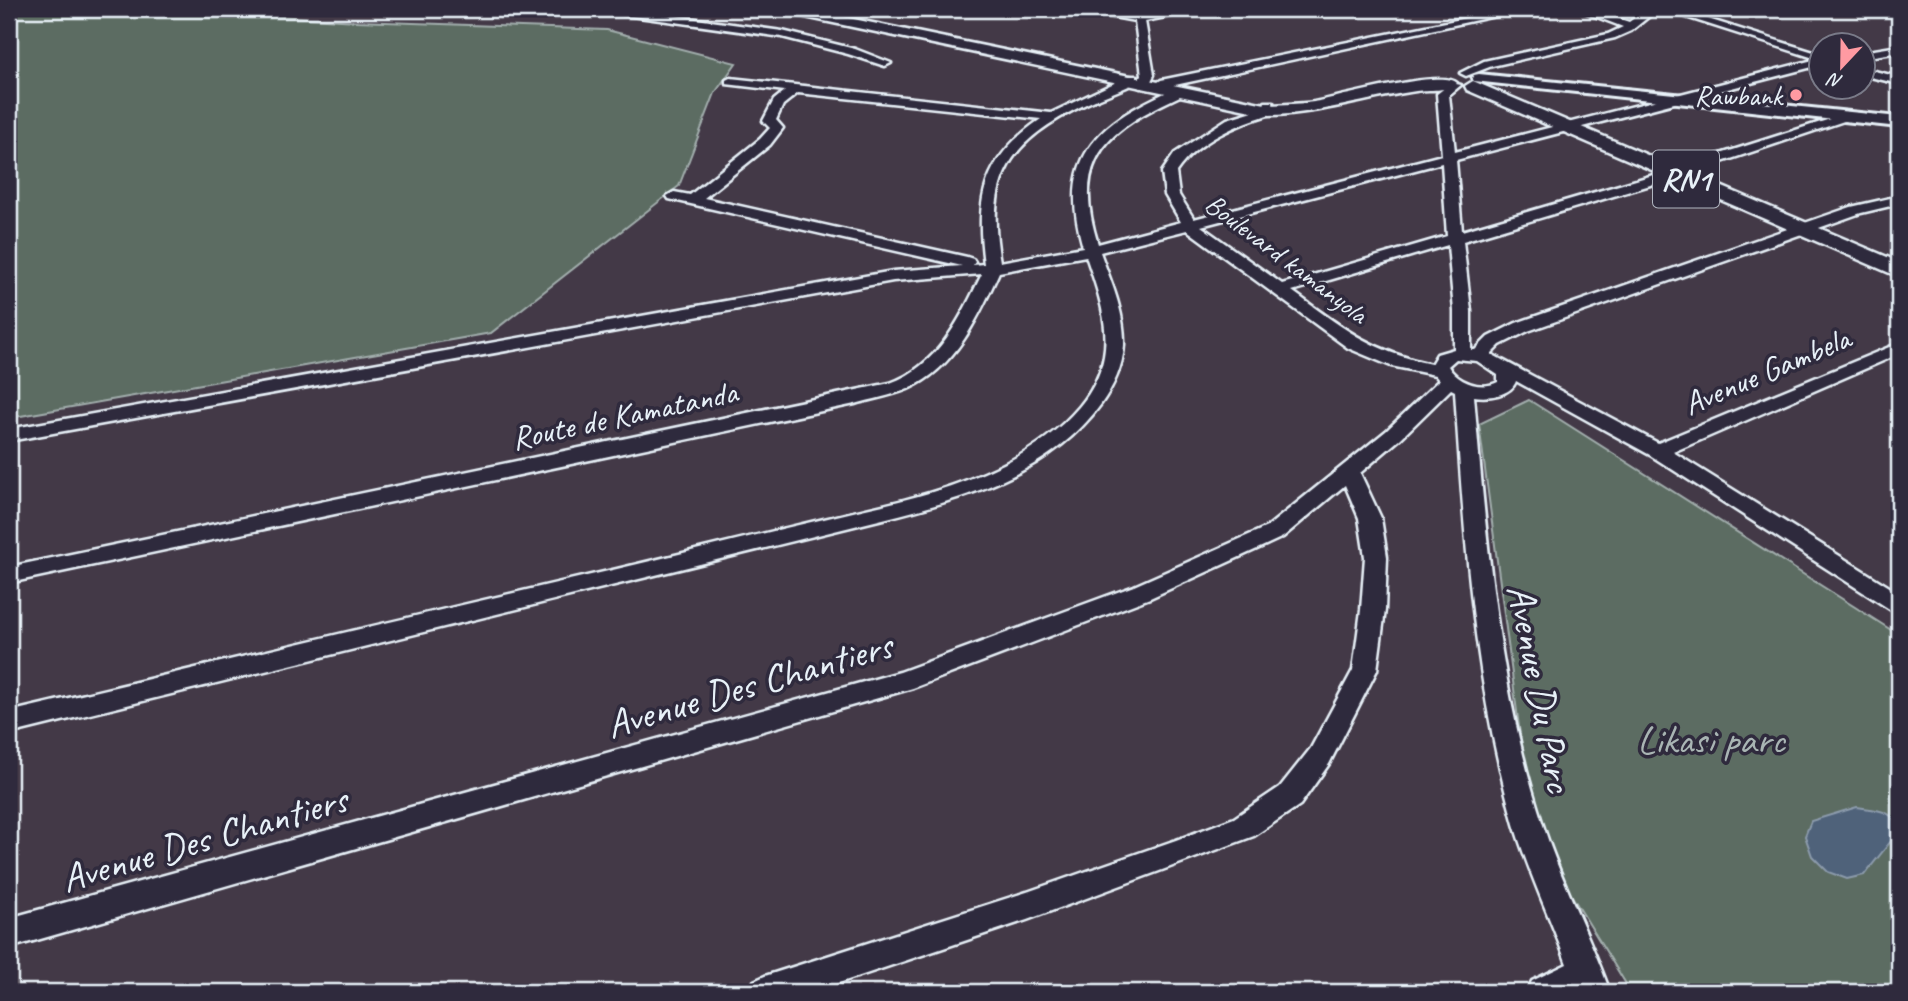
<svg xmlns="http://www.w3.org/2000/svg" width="1908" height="1001" font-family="Caveat,sans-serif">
  <rect width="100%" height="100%" fill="#433947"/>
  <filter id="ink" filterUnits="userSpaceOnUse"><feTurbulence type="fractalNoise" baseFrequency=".0143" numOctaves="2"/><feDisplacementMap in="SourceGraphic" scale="14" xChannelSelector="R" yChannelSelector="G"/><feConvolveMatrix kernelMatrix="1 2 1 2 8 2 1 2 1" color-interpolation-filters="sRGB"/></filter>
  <g filter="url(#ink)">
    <g fill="#5c6c62" stroke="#a2aead" stroke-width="2">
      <path d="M 9,9 L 168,9 L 357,21 L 607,30 L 736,63 L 715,93 L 679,186 L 491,333 L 9,418 Z"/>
      <path d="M 1529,400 L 1899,635 L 1899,992 L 1631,992 L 1533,833 L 1479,424 Z"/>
    </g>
    <path fill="#4f627a" stroke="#8c9bac" stroke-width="2" d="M 1857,807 C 1875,810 1896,809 1899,831 L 1864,875 L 1847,879 L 1828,872 L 1812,856 L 1805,836 L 1811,821 Z"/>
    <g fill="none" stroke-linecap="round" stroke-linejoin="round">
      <defs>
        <g id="minor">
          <path d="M 598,9 L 623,9 L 782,31 L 855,49 L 891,63 L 885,66 L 848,54 L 782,37 L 603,12 Z"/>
          <path d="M 1070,9 L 1093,9 L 1133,15 L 1131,9 L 1141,9 L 1144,15 L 1185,9 L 1207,9 L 1145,21 L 1154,75 L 1150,83 L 1140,88 L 1134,84 L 1142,75 L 1135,21 Z"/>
          <path d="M 1510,9 L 1528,9 L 1161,88 L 1155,84 L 1161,80 Z"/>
          <path d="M 1576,9 L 1590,9 L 1629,22 L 1647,9 L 1658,9 L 1631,31 L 1615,38 L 1492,66 L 1466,76 L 1460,73 L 1484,61 L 1608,34 L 1623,27 Z"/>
          <path d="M 1661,9 L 1676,9 L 1820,54 L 1820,65 L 1456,160 L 1462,231 L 1667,171 L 1846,114 L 1854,114 L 1856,117 L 1677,177 L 1463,241 L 1471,311 L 1471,350 L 1475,350 L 1488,337 L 1516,323 L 1851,207 L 1899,196 L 1899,204 L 1861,213 L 1528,331 L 1500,345 L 1491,354 L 1658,443 L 1899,343 L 1899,354 L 1673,452 L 1899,593 L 1899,613 L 1891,610 L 1650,455 L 1516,381 C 1511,396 1488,398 1474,396 C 1486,539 1498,687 1543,825 C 1561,882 1590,936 1610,992 L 1527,992 L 1532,981 L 1567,964 C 1550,917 1528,871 1514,824 C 1474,683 1464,536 1455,391 L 1451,389 L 1400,439 L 1360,473 L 1381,518 L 1387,557 L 1385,610 L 1377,670 L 1329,764 L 1300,805 L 1254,836 L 1027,920 L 812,992 L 749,992 L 754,981 L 765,976 L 1027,892 L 1176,840 L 1234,818 L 1280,787 L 1311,748 L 1353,670 L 1361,610 L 1365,557 L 1359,518 L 1345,485 L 1283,537 L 1150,598 L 913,688 L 9,948 L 9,918 L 900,672 L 1134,586 L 1267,527 L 1386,431 L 1439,380 L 1435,375 L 1391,366 L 1348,348 L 1187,230 L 1100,252 C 1111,282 1125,313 1124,345 C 1123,367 1113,387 1101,404 C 1050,474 963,499 883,519 L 9,734 L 9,712 C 212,664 414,616 617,569 C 686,553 755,535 824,519 C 872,507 921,498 967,480 C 1008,465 1050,441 1079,407 C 1121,357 1105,311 1086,256 L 999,272 C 979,316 956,368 908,389 C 891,396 872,399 855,404 L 9,583 L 9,567 L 890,383 C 939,366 961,317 982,274 L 893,281 L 9,441 L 9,429 L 893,271 L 962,266 L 669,199 L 667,196 L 674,192 L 690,195 L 760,139 L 770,128 L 763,121 L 774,100 L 785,91 L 726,84 L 726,80 L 730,78 L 1051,113 L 1129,76 L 1137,76 L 1137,80 L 1131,85 C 1116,92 1101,97 1086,104 C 1009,141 985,177 1000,262 L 1083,247 C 1065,184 1075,143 1134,109 C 1148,101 1163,93 1178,88 L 1184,92 L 1182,95 C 1109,129 1070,156 1098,244 L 1181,222 L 1165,195 L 1162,172 L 1175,153 L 1227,119 L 1263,108 L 1265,102 L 1273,102 L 1274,113 C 1238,124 1198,140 1176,172 L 1179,195 L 1194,219 L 1442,155 L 1437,94 L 1451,83 L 1461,85 L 1449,95 L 1455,152 L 1817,59 ZM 798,93 L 1041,119 C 983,159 975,197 984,264 L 973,265 L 975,262 L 973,259 L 967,257 L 704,198 L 770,145 L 783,128 L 776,120 L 783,105 ZM 1442,163 L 1447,236 L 1282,284 L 1201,226 ZM 1448,245 L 1454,311 L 1454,349 L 1437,354 L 1431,364 C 1370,351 1341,327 1292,291 ZM 1456,359 L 1477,361 L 1498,375 L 1498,382 C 1481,391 1457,382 1448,366 Z"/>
          <path d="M 1899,46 L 1899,52 L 1862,58 L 1862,52 Z"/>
          <path d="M 1862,68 L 1899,77 L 1899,84 L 1862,75 Z"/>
        </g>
        <path id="major" d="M 1479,74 L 1899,117 L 1899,127 L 1474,81 L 1472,78 L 1474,75 Z"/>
        <g id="highway">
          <path d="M 779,9 L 805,9 L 1270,105 C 1285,104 1299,104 1314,102 C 1338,98 1443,68 1457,83 C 1449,92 1428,89 1416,91 C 1367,98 1320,114 1270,115 L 786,13 Z"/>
          <path d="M 1473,81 L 1899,262 L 1899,277 L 1467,90 L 1465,86 Z"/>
        </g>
      </defs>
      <use href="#minor" stroke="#e8f1f8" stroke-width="5"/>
      <use href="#major" stroke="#e8f1f8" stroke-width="6"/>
      <use href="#highway" stroke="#e8f1f8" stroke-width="5"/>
      <use href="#minor" fill="#2f2a3d" fill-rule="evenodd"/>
      <use href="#major" fill="#2f2a3d" fill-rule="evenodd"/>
      <use href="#highway" fill="#2f2a3d" fill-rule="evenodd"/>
    </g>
  </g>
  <circle fill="#ff9aa2" stroke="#2f2a3d" stroke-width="2.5" cx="1796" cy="95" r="7"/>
  <g text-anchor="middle" stroke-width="7" stroke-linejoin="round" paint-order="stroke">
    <g font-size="28" fill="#e8f1f8" stroke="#2f2a3d" text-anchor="end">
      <text x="1782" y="105">Rawbank</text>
    </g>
    <g font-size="28" fill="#e8f1f8" stroke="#2f2a3d">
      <text transform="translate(1287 258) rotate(37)" y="10">Boulevard kamanyola</text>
    </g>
    <rect fill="#2f2a3d" stroke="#b0b5c0" stroke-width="2" x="1653" y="150.5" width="66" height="57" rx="5"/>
    <g font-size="32" font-weight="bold" fill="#e8f1f8">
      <text x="1686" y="190">RN1</text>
    </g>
    <g font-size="33" fill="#e8f1f8" stroke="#2f2a3d">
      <text transform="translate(1766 370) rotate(-23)" y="12">Avenue Gambela</text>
      <text transform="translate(624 414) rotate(-12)" y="12">Route de Kamatanda</text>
    </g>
    <g font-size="40" fill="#e8f1f8" stroke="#2f2a3d">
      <text transform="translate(749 684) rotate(-16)" y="14">Avenue Des Chantiers</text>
      <text transform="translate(1541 688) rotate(79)" y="14">Avenue Du Parc</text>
      <text transform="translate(204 838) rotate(-16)" y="14">Avenue Des Chantiers</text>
    </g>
    <g font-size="40" fill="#a9b5b4" stroke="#2f2a3d">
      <text x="1711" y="753">Likasi parc</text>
    </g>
  </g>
  <rect width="1908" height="1001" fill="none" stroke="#2f2a3d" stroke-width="35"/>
  <rect x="18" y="18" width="1873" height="966" fill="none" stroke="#e8f1f8" stroke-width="2.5" filter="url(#ink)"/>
  <g transform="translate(1842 66) rotate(202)"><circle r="33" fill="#2f2a3d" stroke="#797a88" stroke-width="2"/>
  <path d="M0-5L12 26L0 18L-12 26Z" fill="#ff9aa2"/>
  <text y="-10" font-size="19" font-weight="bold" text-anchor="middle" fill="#e8f1f8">N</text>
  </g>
</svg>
